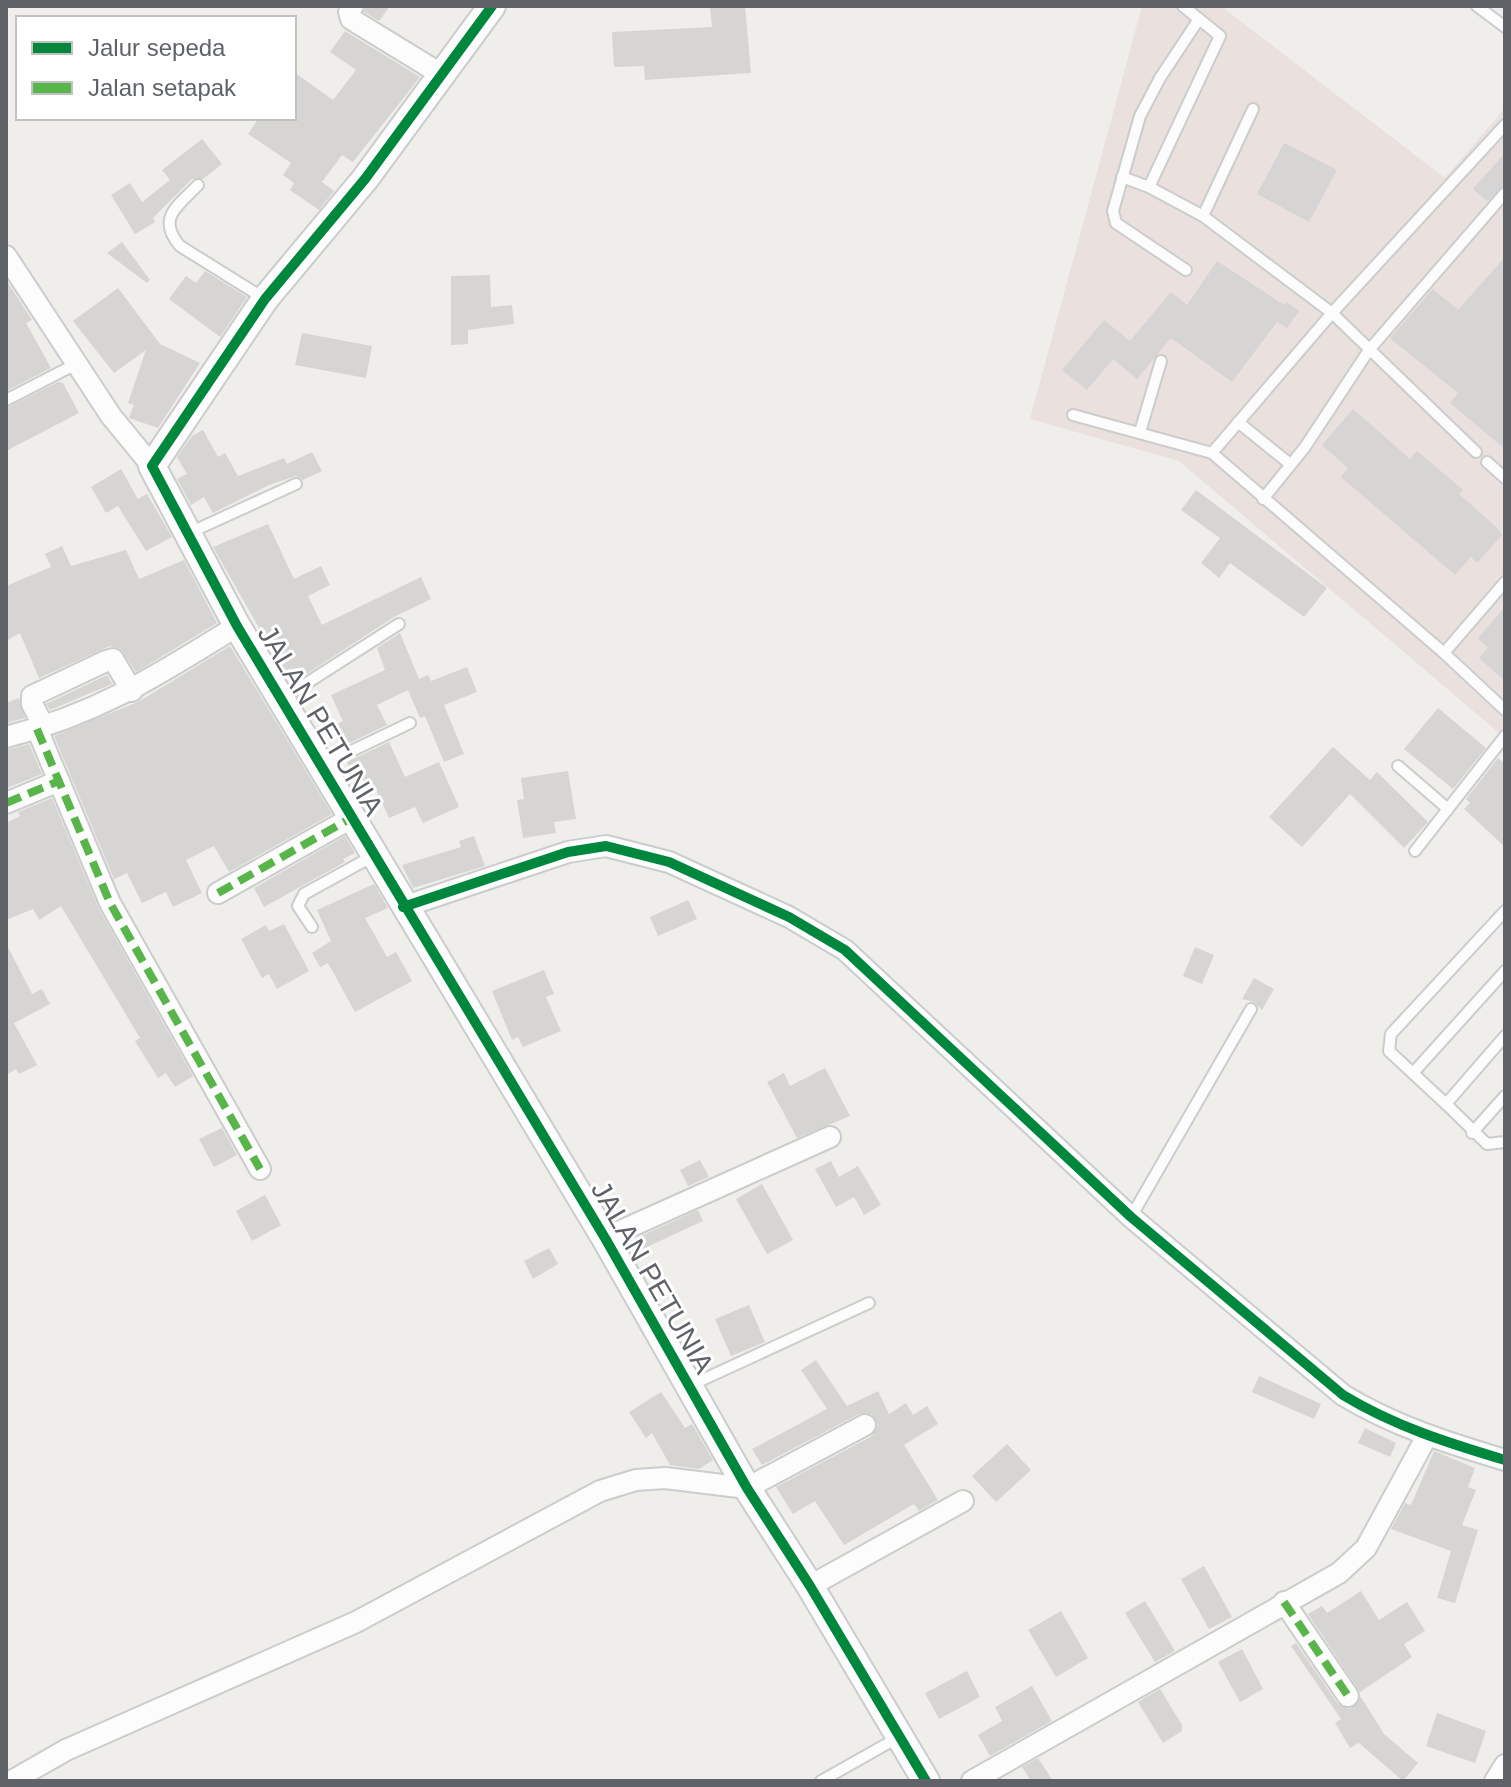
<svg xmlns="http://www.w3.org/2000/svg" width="1511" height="1787" font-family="Helvetica,sans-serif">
  <rect width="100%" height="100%" fill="#efeeea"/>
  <path fill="#eae0de" d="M 1142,6 L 1221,6 L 1445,178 L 1505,108 L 1505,738 L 1179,461 L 1030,419 Z"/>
  <g fill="#d6d5d3">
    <path d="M 366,6 L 390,6 L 379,21 L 364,12 Z"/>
    <path d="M 710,6 L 745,6 L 751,73 L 645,80 L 644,66 L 614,67 L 612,32 L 712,27 Z"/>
    <path d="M 345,31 L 420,77 L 353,162 L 342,155 L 322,182 L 334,191 L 319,210 L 290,190 L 294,183 L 283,175 L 291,163 L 248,134 L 259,118 L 294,118 L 294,72 L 333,100 L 356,70 L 330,52 Z"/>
    <path d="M 202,139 L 222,164 L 203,179 L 192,179 L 153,218 L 155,222 L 135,234 L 111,195 L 130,183 L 142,202 L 170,180 L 162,170 Z"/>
    <path d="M 1284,143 L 1337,170 L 1309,222 L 1257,194 Z"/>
    <path d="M 1505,153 L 1505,185 L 1487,201 L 1473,189 Z"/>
    <path d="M 122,242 L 150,280 L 147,283 L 107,253 Z"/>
    <path d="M 1505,257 L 1505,449 L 1450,403 L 1458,393 L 1390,338 L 1433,289 L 1458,310 Z"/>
    <path d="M 1217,261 L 1284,305 L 1286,302 L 1299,311 L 1287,328 L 1277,322 L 1232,382 L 1171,338 L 1137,379 L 1113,359 L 1087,390 L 1062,370 L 1104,320 L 1130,341 L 1171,292 L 1187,305 Z"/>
    <path d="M 205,271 L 247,297 L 220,337 L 169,299 L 186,276 L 196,283 Z"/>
    <path d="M 490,275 L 491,307 L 512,305 L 514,324 L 468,330 L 468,344 L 451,345 L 451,276 Z"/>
    <path d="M 6,280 L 32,320 L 26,323 L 51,368 L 6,391 Z"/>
    <path d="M 118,288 L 160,344 L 200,363 L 158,428 L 129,418 L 134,405 L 128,403 L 146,350 L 114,373 L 73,321 Z"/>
    <path d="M 302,333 L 372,346 L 366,378 L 295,365 Z"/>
    <path d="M 58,382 L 63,383 L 79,413 L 6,451 L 6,408 Z"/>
    <path d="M 1353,409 L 1410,459 L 1417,451 L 1463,490 L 1459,494 L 1496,527 L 1502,535 L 1477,563 L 1471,557 L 1455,575 L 1341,477 L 1348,468 L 1322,445 Z"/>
    <path d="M 203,430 L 218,457 L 225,453 L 238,476 L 284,458 L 287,464 L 312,452 L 322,471 L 303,480 L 296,476 L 269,485 L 213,513 L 204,497 L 191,505 L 177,479 L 187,474 L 177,457 L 192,436 Z"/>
    <path d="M 121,469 L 138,499 L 147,494 L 172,537 L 146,551 L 118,506 L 106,513 L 91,487 Z"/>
    <path d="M 1196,490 L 1327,588 L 1304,617 L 1230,563 L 1219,578 L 1201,563 L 1220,538 L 1181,510 Z"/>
    <path d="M 268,524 L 294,579 L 321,566 L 330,585 L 308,596 L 322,625 L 421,577 L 431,599 L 394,617 L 291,684 L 213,547 Z"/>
    <path d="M 62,546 L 71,566 L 126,550 L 139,579 L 184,560 L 217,623 L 136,672 L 121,649 L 110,646 L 39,678 L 20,633 L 6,641 L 6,586 L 51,567 L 45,554 Z"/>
    <path d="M 1505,607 L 1505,681 L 1479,658 L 1488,648 L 1478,638 Z"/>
    <path d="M 400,633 L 419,679 L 428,675 L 431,681 L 467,667 L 477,692 L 444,705 L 464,754 L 444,762 L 425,716 L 420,718 L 408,690 L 377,705 L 387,725 L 343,746 L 334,726 L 343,721 L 331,695 L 385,670 L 377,648 Z"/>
    <path d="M 230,646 L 332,814 L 229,872 L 214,846 L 186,860 L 202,893 L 173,907 L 166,892 L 142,903 L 127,873 L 114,879 L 54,736 L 138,702 Z"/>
    <path d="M 107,675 L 112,684 L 50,710 L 46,704 Z"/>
    <path d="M 19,698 L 25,718 L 6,723 L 6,703 Z"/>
    <path d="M 1438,708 L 1486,748 L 1453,789 L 1404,749 Z"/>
    <path d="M 389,742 L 405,777 L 439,762 L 459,807 L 423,823 L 415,807 L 389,818 L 372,781 L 357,787 L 347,762 Z"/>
    <path d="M 29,744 L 42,774 L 7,788 L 6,750 Z"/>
    <path d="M 1333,747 L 1370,780 L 1377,772 L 1428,822 L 1404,848 L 1350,794 L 1302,847 L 1269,817 Z"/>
    <path d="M 1498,758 L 1505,764 L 1505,847 L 1464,809 L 1470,803 L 1466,799 Z"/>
    <path d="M 568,771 L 576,819 L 554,822 L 556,833 L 523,838 L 517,800 L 524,799 L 521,778 Z"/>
    <path d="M 52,798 L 99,909 L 193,1076 L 175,1087 L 166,1073 L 158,1078 L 135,1041 L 140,1038 L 61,906 L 39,920 L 33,909 L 6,920 L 6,823 L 20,816 L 18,812 Z"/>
    <path d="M 345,836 L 355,853 L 343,859 L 345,862 L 264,907 L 254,888 Z"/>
    <path d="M 474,836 L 485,866 L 413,888 L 402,865 L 461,847 L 459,841 Z"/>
    <path d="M 374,884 L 388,908 L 365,918 L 387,957 L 396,952 L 412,981 L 355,1012 L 328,963 L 320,967 L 312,953 L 331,941 L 317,910 Z"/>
    <path d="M 688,900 L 697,919 L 658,936 L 650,917 Z"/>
    <path d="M 284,924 L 309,971 L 277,989 L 269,974 L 262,978 L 241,939 L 266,925 L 269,931 Z"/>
    <path d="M 6,943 L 32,994 L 42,989 L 50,1004 L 14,1023 L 37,1065 L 19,1074 L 16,1069 L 6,1075 Z"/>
    <path d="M 1195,947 L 1214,955 L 1202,984 L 1183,976 Z"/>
    <path d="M 544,970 L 554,994 L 546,997 L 561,1031 L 523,1047 L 518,1037 L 512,1040 L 492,991 Z"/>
    <path d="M 1254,978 L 1274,989 L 1262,1010 L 1254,1002 L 1242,999 Z"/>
    <path d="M 825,1068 L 850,1116 L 797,1138 L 767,1082 L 784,1073 L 790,1086 Z"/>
    <path d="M 222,1128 L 237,1155 L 214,1167 L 199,1139 Z"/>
    <path d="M 700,1160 L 709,1177 L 688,1186 L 680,1170 Z"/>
    <path d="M 831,1161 L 839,1177 L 858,1166 L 881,1205 L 864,1215 L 854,1197 L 836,1207 L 815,1169 Z"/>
    <path d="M 762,1184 L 793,1240 L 767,1254 L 736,1199 Z"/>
    <path d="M 265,1195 L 281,1225 L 252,1241 L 236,1211 Z"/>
    <path d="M 698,1210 L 703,1221 L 636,1252 L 630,1241 Z"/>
    <path d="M 549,1248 L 558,1264 L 533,1279 L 524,1261 Z"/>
    <path d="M 749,1305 L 765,1342 L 731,1356 L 715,1319 Z"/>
    <path d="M 816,1360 L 847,1406 L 878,1391 L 889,1414 L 906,1403 L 913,1415 L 927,1406 L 938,1424 L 904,1445 L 938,1500 L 919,1511 L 914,1504 L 844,1545 L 815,1501 L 793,1514 L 776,1487 L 872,1436 L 878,1425 L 872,1414 L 859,1414 L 762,1465 L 752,1449 L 827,1409 L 801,1370 Z"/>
    <path d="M 1259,1376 L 1321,1404 L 1314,1419 L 1252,1392 Z"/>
    <path d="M 661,1392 L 685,1428 L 692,1424 L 713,1460 L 699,1469 L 670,1465 L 652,1433 L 646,1438 L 629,1412 Z"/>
    <path d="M 1365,1428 L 1396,1443 L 1390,1457 L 1358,1443 Z"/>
    <path d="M 1007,1444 L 1031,1470 L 996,1502 L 972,1476 Z"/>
    <path d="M 1434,1451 L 1475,1468 L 1468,1487 L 1476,1490 L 1462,1525 L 1478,1530 L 1455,1603 L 1437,1598 L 1451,1551 L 1391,1529 L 1405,1503 L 1411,1505 Z"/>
    <path d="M 1204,1566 L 1232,1617 L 1209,1629 L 1181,1579 Z"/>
    <path d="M 1361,1591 L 1379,1620 L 1407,1602 L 1425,1631 L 1404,1644 L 1412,1657 L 1360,1692 L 1308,1614 L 1322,1606 L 1327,1613 Z"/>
    <path d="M 1145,1601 L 1175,1651 L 1155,1662 L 1125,1613 Z"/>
    <path d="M 1061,1611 L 1088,1658 L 1056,1677 L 1028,1630 Z"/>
    <path d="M 1296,1643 L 1338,1704 L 1350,1709 L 1361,1697 L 1384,1734 L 1418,1763 L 1403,1781 L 1359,1743 L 1350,1748 L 1335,1723 L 1341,1719 L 1291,1646 Z"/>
    <path d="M 1242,1649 L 1263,1689 L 1240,1702 L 1218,1662 Z"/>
    <path d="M 967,1671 L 980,1697 L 939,1719 L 925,1693 Z"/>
    <path d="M 1032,1686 L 1052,1721 L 990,1756 L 978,1735 L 1002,1721 L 995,1707 Z"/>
    <path d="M 1160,1689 L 1182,1725 L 1182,1731 L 1163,1743 L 1138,1702 Z"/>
    <path d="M 1437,1713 L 1486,1731 L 1475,1763 L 1426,1746 Z"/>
    <path d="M 1038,1758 L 1053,1781 L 1031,1781 L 1022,1767 Z"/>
  </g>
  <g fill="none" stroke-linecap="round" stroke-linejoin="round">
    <defs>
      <g id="service">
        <path d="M 1477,6 L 1505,27"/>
        <path d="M 1122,177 L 1149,187 L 1203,216 L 1332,313 L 1476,452"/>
        <path d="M 198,185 C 178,206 156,218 180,246 L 265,299"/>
        <path d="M 1149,187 L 1220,36 L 1183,6"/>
        <path d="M 1203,216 L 1253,109"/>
        <path d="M 1186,270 L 1116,223 L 1113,211 L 1140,116 L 1160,78 L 1199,19"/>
        <path d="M 6,400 L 78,363"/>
        <path d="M 1073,415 L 1212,453 L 1444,653 L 1505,710"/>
        <path d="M 1238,422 L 1290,464"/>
        <path d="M 1140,432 L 1161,361"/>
        <path d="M 1212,453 L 1332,313 L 1505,125"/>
        <path d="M 1487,462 L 1505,478"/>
        <path d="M 1263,499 L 1305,447 L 1369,350 L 1505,193"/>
        <path d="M 189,533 L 296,484"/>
        <path d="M 1444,653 L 1505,582"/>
        <path d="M 282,699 L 399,624"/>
        <path d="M 322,765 L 410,723"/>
        <path d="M 1398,766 L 1448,809"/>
        <path d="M 1415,851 L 1505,736"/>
        <path d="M 1505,911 L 1391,1034 L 1389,1051 L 1446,1104 L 1505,1036"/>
        <path d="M 312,927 L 298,906 L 304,894 L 373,856"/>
        <path d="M 1413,1073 L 1505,971"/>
        <path d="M 1446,1104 L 1487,1144 L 1505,1142"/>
        <path d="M 1472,1133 L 1505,1096"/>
        <path d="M 1131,1217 L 1251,1009"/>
        <path d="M 689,1386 L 869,1303"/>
        <path d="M 821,1781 L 899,1737"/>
      </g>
      <g id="minor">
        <path d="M 353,6 L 349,12 L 351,19 L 444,76"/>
        <path d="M 6,256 L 111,416 L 152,466"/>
        <path d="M 44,727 L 32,704 L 32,696 L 106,661 L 113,659 L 132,691"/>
        <path d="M 37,729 L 110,903 L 260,1169"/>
        <path d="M 6,737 C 98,714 158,675 237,626"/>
        <path d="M 6,803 L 59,781"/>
        <path d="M 218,893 L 353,817"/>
        <path d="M 403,907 L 568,852 L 606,846 L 669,862 L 789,917 L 845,950 L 1131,1217 L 1343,1395 C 1394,1426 1448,1443 1505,1460"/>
        <path d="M 605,1238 L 830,1137"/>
        <path d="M 810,1586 L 963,1501"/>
        <path d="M 1284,1602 L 1348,1696"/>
        <path d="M 12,1781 L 66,1750 L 356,1622 L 600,1491 L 636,1480 L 665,1478 L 747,1488 L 865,1425"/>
        <path d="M 972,1781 L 1339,1573 L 1366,1548 L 1427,1436"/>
        <path d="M 1495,1781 L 1505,1765"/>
      </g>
      <path id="tertiary" d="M 492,6 L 365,179 L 265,299 L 152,466 L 237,626 L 605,1238 L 747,1488 L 810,1586 L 926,1781"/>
    </defs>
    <use href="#service" stroke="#cbcccc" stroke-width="14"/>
    <use href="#minor" stroke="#cbcccc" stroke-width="24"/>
    <use href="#tertiary" stroke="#cbcccc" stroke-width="30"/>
    <use href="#service" stroke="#fdfcfc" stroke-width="10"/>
    <use href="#minor" stroke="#fdfcfc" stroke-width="20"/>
    <use href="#tertiary" stroke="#fdfcfc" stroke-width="26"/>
    <g stroke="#58b549" stroke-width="8" stroke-dasharray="16 8" stroke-linecap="butt">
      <path d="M 37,729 L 110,903 L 260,1169"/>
      <path d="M 6,803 L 59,781"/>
      <path d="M 218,893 L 353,817"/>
      <path d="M 1284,1602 L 1348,1696"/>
    </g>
    <defs>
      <g id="cycleway">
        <path d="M 492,6 L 365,179 L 265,299 L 152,466 L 237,626 L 605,1238 L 747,1488 L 810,1586 L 926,1781"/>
        <path d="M 403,907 L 568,852 L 606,846 L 669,862 L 789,917 L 845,950 L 1131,1217 L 1343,1395 C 1394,1426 1448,1443 1505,1460"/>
      </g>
    </defs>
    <use href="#cycleway" stroke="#fff" stroke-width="15"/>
    <use href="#cycleway" stroke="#00873e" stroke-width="10"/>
  </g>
  <g text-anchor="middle" stroke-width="6" stroke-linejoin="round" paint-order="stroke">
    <g font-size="28" fill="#5f6368" stroke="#fff">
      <text transform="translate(321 720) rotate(59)" y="10">JALAN PETUNIA</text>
      <text transform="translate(653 1277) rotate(60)" y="10">JALAN PETUNIA</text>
    </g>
  </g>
  <rect width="1511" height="1787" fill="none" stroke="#5f6368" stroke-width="16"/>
  <rect x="16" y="16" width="280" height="104" fill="#ffffff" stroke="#bfc1c3" stroke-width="2"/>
  <rect x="32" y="42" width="40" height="12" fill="#00873e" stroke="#bfc1c3" stroke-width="2"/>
  <text x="88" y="56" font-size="24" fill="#5f6368">Jalur sepeda</text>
  <rect x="32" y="82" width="40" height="12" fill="#58b549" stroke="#bfc1c3" stroke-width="2"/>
  <text x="88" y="96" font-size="24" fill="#5f6368">Jalan setapak</text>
</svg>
